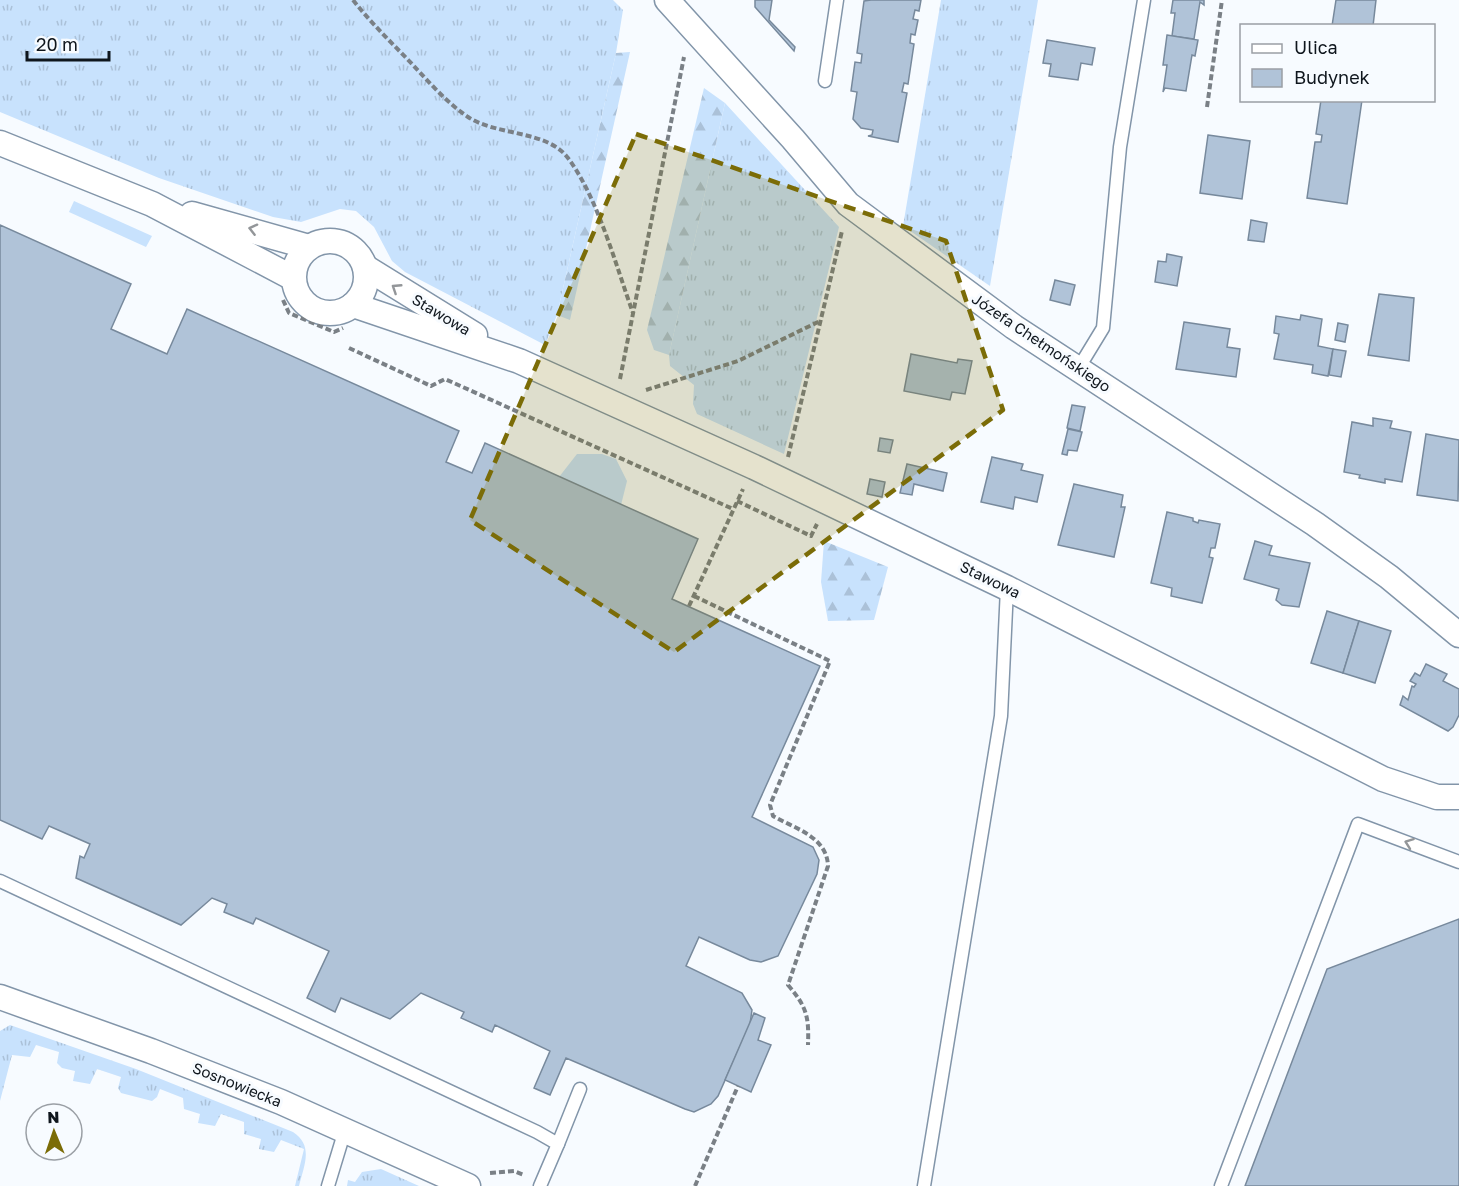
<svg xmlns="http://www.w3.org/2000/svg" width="1459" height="1186" font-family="'Golos Text',sans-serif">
  <defs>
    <pattern id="grass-tufts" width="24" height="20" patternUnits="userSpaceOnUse" patternTransform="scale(1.5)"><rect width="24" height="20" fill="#c8e2fd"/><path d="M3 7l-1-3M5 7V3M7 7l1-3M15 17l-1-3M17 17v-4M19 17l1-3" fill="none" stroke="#abc1d8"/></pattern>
    <pattern id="forest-firs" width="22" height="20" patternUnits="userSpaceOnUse" patternTransform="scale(1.5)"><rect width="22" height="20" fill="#c8e2fd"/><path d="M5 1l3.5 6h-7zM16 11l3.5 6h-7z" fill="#abc1d8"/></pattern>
  </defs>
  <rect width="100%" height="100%" fill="#f7fbff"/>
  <g fill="url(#grass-tufts)">
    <path d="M 0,0 L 613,0 L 623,10 L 616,53 L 557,315 L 545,345 L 405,272 L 392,261 L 374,227 L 356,211 L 340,209 L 301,222 L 273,217 L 159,178 L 0,112 Z"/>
    <path d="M 941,0 L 1038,0 L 990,286 L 903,226 Z"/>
    <path d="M 725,103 L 839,227 L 784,454 L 697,414 L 693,404 L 694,385 L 670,366 L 669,355 Z"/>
    <path d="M 10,1025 L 136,1069 L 293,1132 C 314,1146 304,1165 299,1186 L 295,1186 L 304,1149 L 281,1140 L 274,1152 L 259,1149 L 261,1139 L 244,1134 L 244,1122 L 221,1114 L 215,1126 L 198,1123 L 200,1114 L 184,1109 L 183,1098 L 160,1089 L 157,1097 L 152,1101 L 121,1093 L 118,1088 L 121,1077 L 97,1069 L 90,1084 L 73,1081 L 75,1071 L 62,1068 L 57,1063 L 59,1052 L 36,1045 L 30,1057 L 12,1055 L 0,1101 L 0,1031 Z"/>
    <path d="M 381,1169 L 419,1186 L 347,1186 L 348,1180 L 355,1182 L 362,1172 Z"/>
  </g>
  <g fill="url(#forest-firs)">
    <path d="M 630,52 L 570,320 L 557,315 L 616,53 Z"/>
    <path d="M 704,88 L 725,103 L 669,355 L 654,350 L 647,330 Z"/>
    <path d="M 824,541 L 888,567 L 874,620 L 828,621 L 821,582 Z"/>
  </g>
  <g fill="#c8e2fd">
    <path d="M 74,201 L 152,236 L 146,247 L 69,212 Z"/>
    <path d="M 577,454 L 602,454 L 616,459 L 627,481 L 621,505 L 559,477 Z"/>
  </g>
  <g fill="#b0c3d8" stroke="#77899c" stroke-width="1.5">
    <path d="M 755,0 L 772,0 L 769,20 L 795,47 L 794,51 L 755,7 Z"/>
    <path d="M 871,0 L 921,0 L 919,11 L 915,10 L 913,19 L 918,20 L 915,35 L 911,34 L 910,43 L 914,44 L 908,84 L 904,83 L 902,92 L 907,93 L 898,142 L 868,136 L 872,135 L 873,130 L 861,128 L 853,119 L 857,92 L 851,91 L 855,62 L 861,63 L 862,54 L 857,53 L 864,1 Z"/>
    <path d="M 1173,0 L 1204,0 L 1204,5 L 1200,2 L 1194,39 L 1172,36 L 1175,13 L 1171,13 Z"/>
    <path d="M 1336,0 L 1376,0 L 1373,26 L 1332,26 Z"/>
    <path d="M 1167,35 L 1198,40 L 1195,56 L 1192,55 L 1186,91 L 1165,88 L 1163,92 L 1167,65 L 1163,65 Z"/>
    <path d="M 1047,40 L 1095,48 L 1092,65 L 1081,63 L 1078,80 L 1049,76 L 1051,64 L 1043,63 Z"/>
    <path d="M 1321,100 L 1362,100 L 1347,204 L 1307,198 L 1315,142 L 1321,142 L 1322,135 L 1316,134 Z"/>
    <path d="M 1208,135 L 1250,141 L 1242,199 L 1200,193 Z"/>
    <path d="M 1251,220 L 1267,223 L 1264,242 L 1248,240 Z"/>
    <path d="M 0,225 L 131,284 L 111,329 L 167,354 L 187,309 L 459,431 L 446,462 L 472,473 L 485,443 L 698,539 L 672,599 L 820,666 L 752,817 L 813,847 L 819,860 L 817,874 L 778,956 L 761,962 L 750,960 L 699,937 L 686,966 L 742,993 L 752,1010 L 750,1024 L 718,1096 L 711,1104 L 694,1112 L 685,1109 L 566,1058 L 550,1095 L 534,1088 L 550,1051 L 495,1025 L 492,1032 L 461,1018 L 464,1012 L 421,993 L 390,1019 L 341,998 L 335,1012 L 307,998 L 329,951 L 256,918 L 253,924 L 224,912 L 227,904 L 212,898 L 181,925 L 76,878 L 80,856 L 84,858 L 90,844 L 49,826 L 42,839 L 0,820 Z"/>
    <path d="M 1167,254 L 1182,257 L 1177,286 L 1155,282 L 1158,261 L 1166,262 Z"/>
    <path d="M 1055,280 L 1075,285 L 1070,305 L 1050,300 Z"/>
    <path d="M 1379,294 L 1414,298 L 1409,361 L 1368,355 Z"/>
    <path d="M 1301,315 L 1322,319 L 1318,346 L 1333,349 L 1328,376 L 1312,373 L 1313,365 L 1274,359 L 1279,334 L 1274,333 L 1276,316 L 1300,320 Z"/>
    <path d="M 1184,322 L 1230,329 L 1227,347 L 1240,349 L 1236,377 L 1176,369 Z"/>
    <path d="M 1338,323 L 1348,325 L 1345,342 L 1335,340 Z"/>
    <path d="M 1333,349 L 1346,351 L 1341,377 L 1329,375 Z"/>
    <path d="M 911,354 L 957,363 L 958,359 L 972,361 L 965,394 L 952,392 L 950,400 L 904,391 Z"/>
    <path d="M 1072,405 L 1085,407 L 1080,431 L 1067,428 Z"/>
    <path d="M 1373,418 L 1392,421 L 1390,428 L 1411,432 L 1402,482 L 1385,479 L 1385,483 L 1359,478 L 1360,475 L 1344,472 L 1352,422 L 1373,426 Z"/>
    <path d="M 1068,429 L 1082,432 L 1077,451 L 1068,450 L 1067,455 L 1062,454 Z"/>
    <path d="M 1426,434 L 1459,440 L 1458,501 L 1417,495 Z"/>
    <path d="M 880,438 L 893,440 L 890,453 L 878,451 Z"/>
    <path d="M 992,457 L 1023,464 L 1021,470 L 1043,475 L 1037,502 L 1015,497 L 1013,509 L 981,502 Z"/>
    <path d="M 907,464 L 947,473 L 943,491 L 914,484 L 912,495 L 900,493 Z"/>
    <path d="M 870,479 L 885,482 L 882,497 L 867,494 Z"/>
    <path d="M 1074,484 L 1123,495 L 1121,507 L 1125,507 L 1114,557 L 1058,545 Z"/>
    <path d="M 1167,512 L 1193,518 L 1193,521 L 1198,523 L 1199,520 L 1220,524 L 1215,548 L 1211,548 L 1209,557 L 1213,558 L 1202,603 L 1171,596 L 1172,588 L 1151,583 Z"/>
    <path d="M 1255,541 L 1272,546 L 1269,555 L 1310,563 L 1299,607 L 1282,605 L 1276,600 L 1279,589 L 1244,579 Z"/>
    <path d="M 1327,611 L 1359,621 L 1343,673 L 1311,663 Z"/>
    <path d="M 1359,621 L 1391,631 L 1375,683 L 1343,673 Z"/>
    <path d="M 1426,664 L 1447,674 L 1443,681 L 1459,689 L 1459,715 L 1453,727 L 1448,731 L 1400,705 L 1403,696 L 1408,700 L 1412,686 L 1414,687 L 1416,684 L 1410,681 L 1415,673 L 1420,676 Z"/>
    <path d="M 1459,919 L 1459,1186 L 1245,1186 L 1327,969 Z"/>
    <path d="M 754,1013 L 765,1018 L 758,1040 L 771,1045 L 751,1092 L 725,1080 Z"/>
  </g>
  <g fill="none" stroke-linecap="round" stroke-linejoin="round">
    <defs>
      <g id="lane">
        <path d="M 825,81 L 837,0"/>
        <path d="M 1078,369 L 1103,328 L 1120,147 L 1144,0"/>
        <path d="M 0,881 L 537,1132 L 558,1144 L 540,1186"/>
        <path d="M 558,1144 L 580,1089"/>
        <path d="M 328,1186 L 345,1130"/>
        <path d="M 924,1186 L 1001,716 L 1007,588"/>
        <path d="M 1221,1186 L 1358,824 L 1459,862"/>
      </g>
      <g id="street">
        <path d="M 667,0 L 793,139 L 848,204 L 1014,327 L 1315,524 L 1389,577 L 1459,635"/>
        <path d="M 0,143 L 152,204 L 293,278"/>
        <path d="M 192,214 L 309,247"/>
        <circle cx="330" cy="277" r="36"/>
        <path d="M 365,267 L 475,335"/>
        <path d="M 353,305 L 519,361 L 754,467 L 1007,588 L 1383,779 L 1437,797 L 1459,797"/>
        <path d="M 0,997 L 151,1051 L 281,1102 L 468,1186"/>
      </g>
    </defs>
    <use href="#lane" stroke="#8295a9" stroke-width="15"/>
    <use href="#street" stroke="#8295a9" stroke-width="27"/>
    <g stroke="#7a8086" stroke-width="4" stroke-dasharray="6 3" stroke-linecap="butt">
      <path d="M 353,0 C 371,23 392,43 412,64 C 429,82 447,103 468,117 C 497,136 547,130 568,158 C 598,198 616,266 633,313"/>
      <path d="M 1207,107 L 1222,0"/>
      <path d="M 283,300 L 289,313 L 334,332 L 343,328"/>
      <path d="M 349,348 L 431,386 L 445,379 L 733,509"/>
      <path d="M 620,379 L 684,57"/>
      <path d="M 646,390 L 738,361 L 820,321"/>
      <path d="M 788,457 L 842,231"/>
      <path d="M 737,501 L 811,536 L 817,524"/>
      <path d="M 694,596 L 830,661 L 770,805 L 773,816 C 796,829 827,837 828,866 L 788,985 C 807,1007 809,1017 808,1045"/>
      <path d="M 689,606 L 743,489"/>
      <path d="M 490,1173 L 514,1171 L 524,1175"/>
      <path d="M 695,1186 L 738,1086"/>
    </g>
    <use href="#lane" stroke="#fff" stroke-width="12"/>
    <use href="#street" stroke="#fff" stroke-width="24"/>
  </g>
  <defs><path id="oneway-chevron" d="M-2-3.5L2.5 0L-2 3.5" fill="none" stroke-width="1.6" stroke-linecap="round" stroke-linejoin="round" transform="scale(1.5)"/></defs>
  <g stroke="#939699">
    <use href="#oneway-chevron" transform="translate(253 229) rotate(-166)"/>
    <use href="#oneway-chevron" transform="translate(396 288) rotate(-147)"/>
    <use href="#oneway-chevron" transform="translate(1409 843) rotate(-160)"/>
  </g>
  <path fill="#7b6c07" fill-opacity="0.2" stroke="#7b6c07" stroke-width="4.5" stroke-dasharray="12 8" stroke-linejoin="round" d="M 636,134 L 946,241 L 1003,410 L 674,652 L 470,520 Z"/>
  <g text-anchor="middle" stroke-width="6" stroke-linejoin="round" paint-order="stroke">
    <g font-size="15" fill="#0f161d" stroke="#f7fbff">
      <text transform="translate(441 315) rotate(31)" y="5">Stawowa</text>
      <text transform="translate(1041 343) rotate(34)" y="5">Józefa Chełmońskiego</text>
      <text transform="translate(990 580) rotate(26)" y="5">Stawowa</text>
      <text transform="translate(237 1085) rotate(22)" y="5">Sosnowiecka</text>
    </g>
  </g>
  <rect x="1240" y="24" width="195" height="78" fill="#f7fbff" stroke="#9a9fa5" stroke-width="1.5"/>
  <rect x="1252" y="44" width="30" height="9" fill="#ffffff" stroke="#9a9fa5" stroke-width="1.5"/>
  <text x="1294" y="54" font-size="18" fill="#0f161d">Ulica</text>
  <rect x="1252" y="69" width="30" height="18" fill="#b0c3d8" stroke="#9a9fa5" stroke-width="1.5"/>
  <text x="1294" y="84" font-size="18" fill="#0f161d">Budynek</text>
  <g transform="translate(54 1132) rotate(358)"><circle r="28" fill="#f7fbff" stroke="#9a9fa5" stroke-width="1.5"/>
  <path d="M0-4.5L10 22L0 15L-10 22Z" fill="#7b6c07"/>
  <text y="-9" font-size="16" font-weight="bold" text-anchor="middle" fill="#0f161d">N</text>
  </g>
  <path d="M27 51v9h82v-9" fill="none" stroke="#0f161d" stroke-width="3"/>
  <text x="36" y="51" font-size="18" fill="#0f161d" stroke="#f7fbff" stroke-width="4.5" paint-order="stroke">20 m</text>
</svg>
